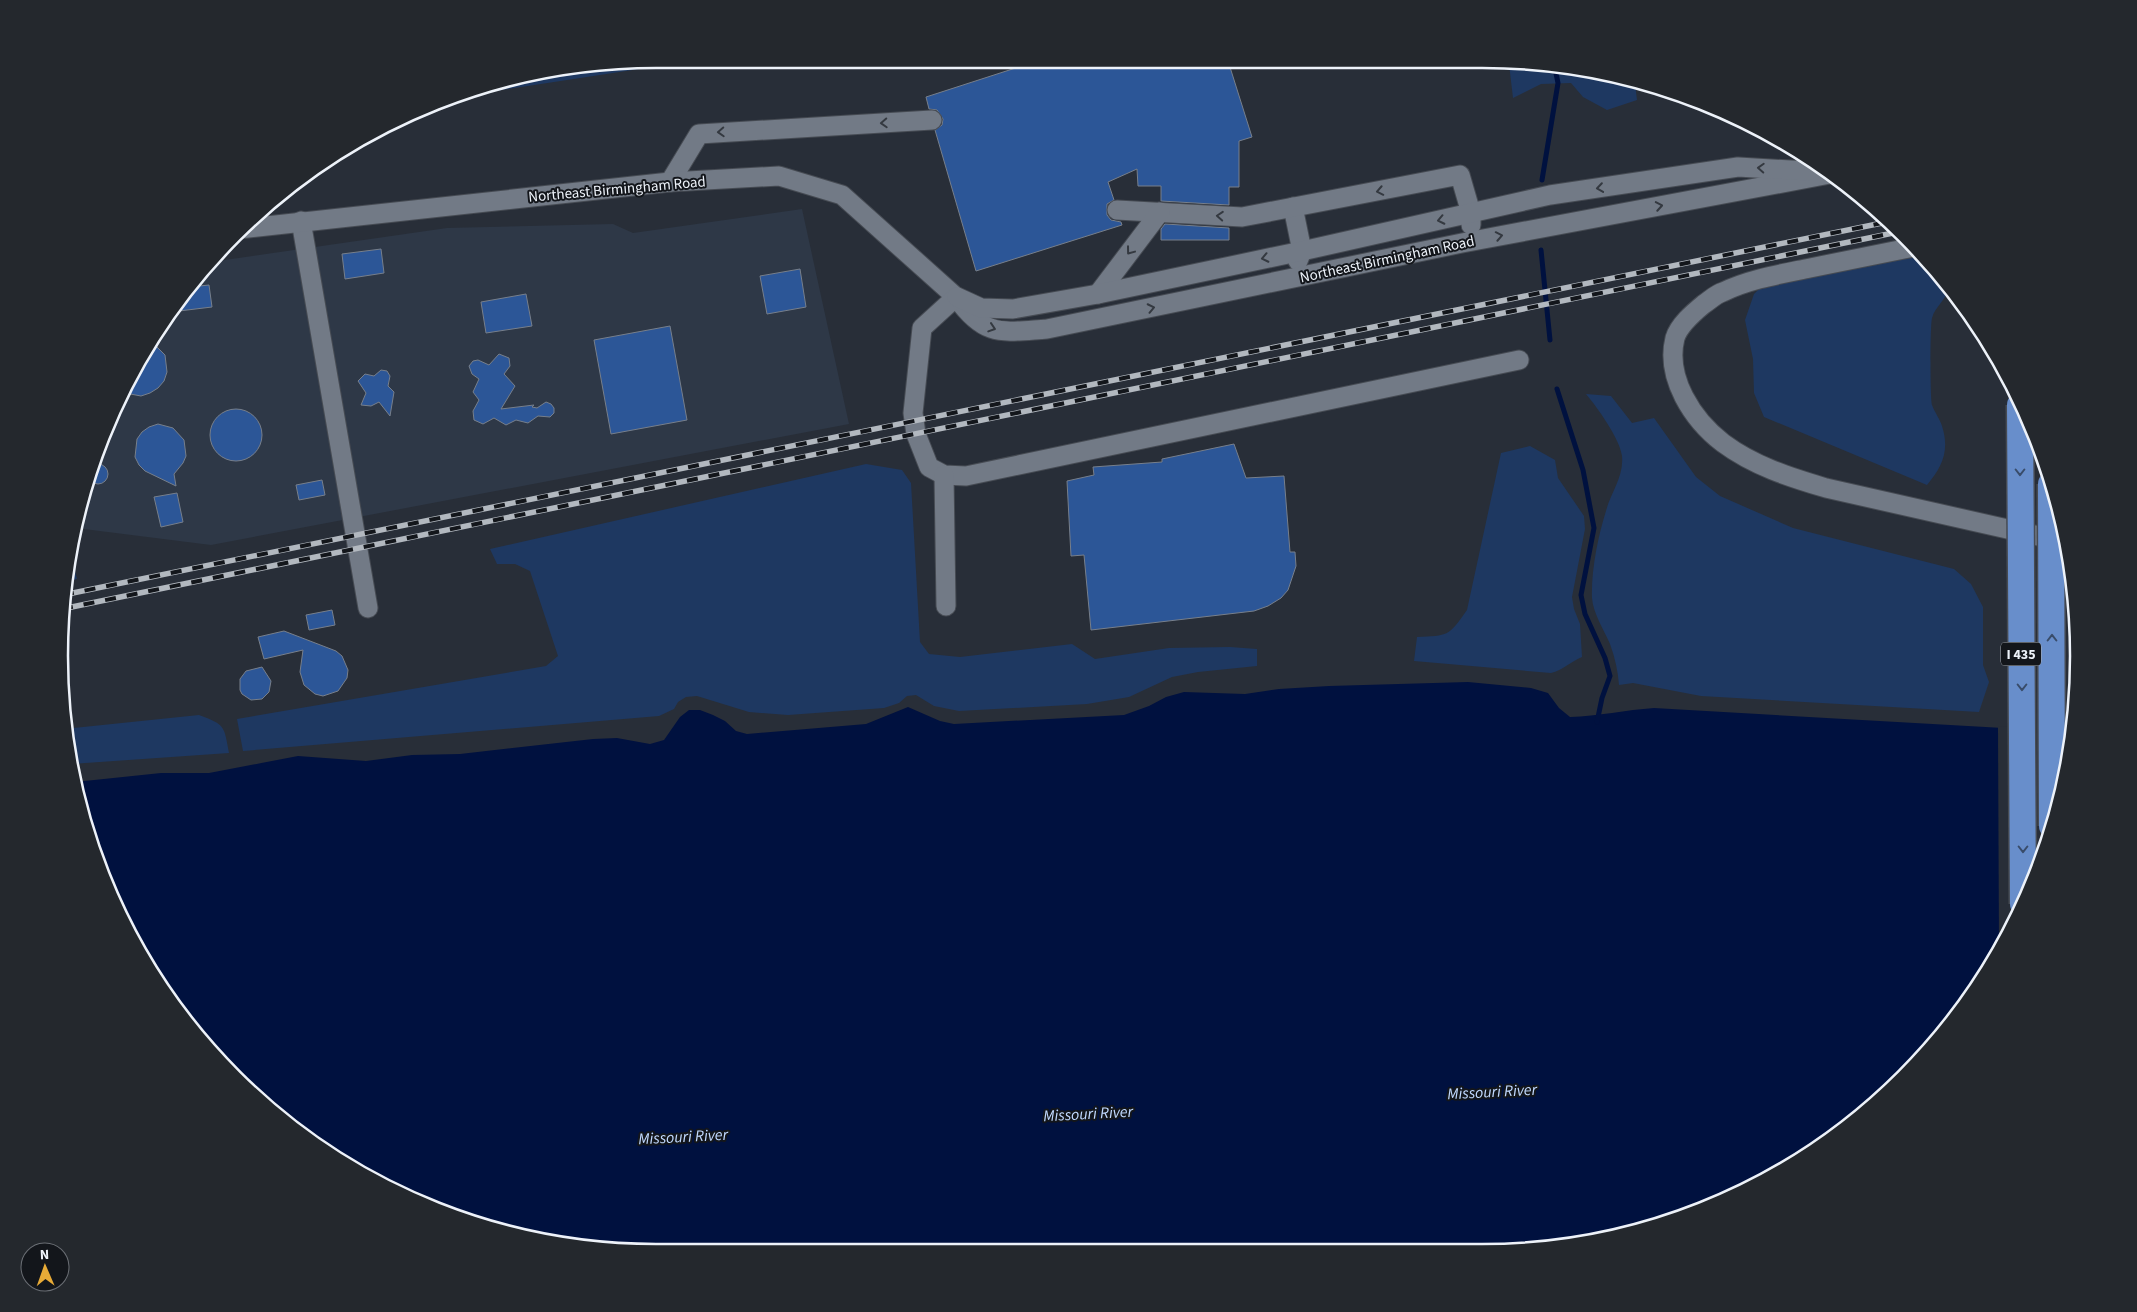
<svg xmlns="http://www.w3.org/2000/svg" width="2137" height="1312" font-family="'Source Sans 3',sans-serif">
  <rect width="100%" height="100%" fill="#282e38"/>
  <path fill="#2e3847" d="M 802,209 L 849,424 L 211,545 L 76,528 L 90,464 L 160,324 L 211,262 L 447,228 L 613,224 L 633,233 Z"/>
  <g fill="#1e3861">
    <path d="M 578,64 L 672,64 L 443,99 L 464,90 Z"/>
    <path d="M 1509,64 L 1559,64 L 1635,84 L 1637,100 L 1607,110 L 1583,97 L 1571,83 L 1541,84 L 1513,98 Z"/>
    <path d="M 1921,254 L 1930,262 L 1948,288 C 1947,300 1935,306 1932,318 C 1930,326 1930,398 1932,405 C 1935,413 1940,419 1942,426 C 1950,451 1942,467 1927,485 L 1764,417 L 1754,393 L 1753,359 L 1745,320 L 1754,294 L 1765,283 Z"/>
    <path d="M 1586,394 L 1611,396 L 1632,423 L 1654,418 L 1696,477 L 1720,496 L 1793,528 L 1954,569 L 1971,584 L 1983,607 L 1983,665 L 1989,682 L 1979,712 L 1701,696 L 1633,683 L 1619,685 C 1618,671 1615,658 1610,644 C 1604,630 1593,613 1592,598 C 1591,571 1598,536 1606,511 C 1611,492 1624,477 1622,456 C 1620,439 1597,407 1586,394 Z"/>
    <path d="M 1530,446 L 1555,460 L 1558,478 L 1584,516 L 1585,529 L 1572,597 L 1574,609 L 1580,624 L 1582,657 C 1570,662 1563,670 1551,673 L 1414,661 L 1417,637 C 1448,636 1449,636 1467,610 L 1501,453 Z"/>
    <path d="M 866,464 L 902,470 L 911,483 L 920,642 L 929,654 L 960,657 L 1072,644 L 1095,659 L 1169,648 L 1230,647 L 1257,649 L 1257,666 L 1198,672 L 1172,677 L 1129,697 L 1087,704 L 959,711 L 934,706 L 916,695 L 907,696 L 899,703 L 884,708 L 788,715 L 749,712 L 697,696 L 686,697 L 678,702 L 674,709 L 659,716 L 243,751 L 237,719 L 546,666 L 558,656 L 530,571 L 515,564 L 497,564 L 490,549 Z"/>
    <path d="M 68,559 L 72,560 L 77,579 L 64,582 Z"/>
    <path d="M 199,715 C 225,725 224,725 229,753 L 71,764 L 64,729 Z"/>
  </g>
  <path fill="#00113f" d="M 1468,682 L 1531,688 L 1548,693 L 1559,708 L 1570,717 C 1598,716 1626,710 1654,708 L 2071,732 L 2017,920 L 1955,1019 L 1875,1105 L 1779,1173 L 1673,1222 L 1520,1252 L 578,1248 L 428,1208 L 293,1130 L 233,1078 L 160,988 L 90,848 L 75,782 L 161,773 L 209,773 L 298,756 L 366,761 L 412,755 L 460,754 L 593,739 L 617,738 L 650,744 L 664,740 L 680,717 L 689,710 L 700,710 L 713,715 L 725,721 L 736,731 L 747,734 L 866,724 L 908,707 L 940,721 L 954,724 L 1124,715 L 1149,706 L 1166,697 L 1184,692 L 1245,694 L 1279,689 L 1329,686 Z"/>
  <path fill="#282e38" d="M 1998,726 L 2071,730 L 2058,810 L 2017,920 L 1999,949 Z"/>
  <g fill="none" stroke-linecap="round" stroke-linejoin="round">
    <g stroke="#00113f" stroke-width="5">
      <path d="M 1542,180 L 1558,83 L 1554,64"/>
      <path d="M 1541,250 L 1550,340"/>
      <path d="M 1557,389 L 1583,470 L 1594,528 L 1581,595 L 1585,614 L 1605,658 L 1610,676 L 1602,698 L 1597,722"/>
    </g>
  </g>
  <g fill="#2c5697" stroke="#777f8b">
    <path d="M 1028,64 L 1229,64 L 1252,137 L 1239,141 L 1239,187 L 1229,187 L 1229,205 L 1161,201 L 1161,186 L 1138,186 L 1137,169 L 1108,182 L 1114,200 L 1107,204 L 1107,215 L 1111,220 L 1121,222 L 1122,225 L 976,271 L 935,130 L 942,125 L 943,119 L 937,110 L 929,109 L 926,97 Z"/>
    <path d="M 1165,224 L 1229,228 L 1229,240 L 1161,240 L 1161,229 Z"/>
    <path d="M 381,249 L 384,273 L 345,279 L 342,254 Z"/>
    <path d="M 800,269 L 806,307 L 767,314 L 760,276 Z"/>
    <path d="M 209,285 L 212,307 L 179,311 L 178,301 L 190,287 Z"/>
    <path d="M 526,294 L 532,326 L 486,333 L 481,302 Z"/>
    <path d="M 670,326 L 687,420 L 611,434 L 594,340 Z"/>
    <path d="M 151,341 L 165,355 L 167,372 L 164,381 L 158,388 L 150,393 L 141,396 L 125,393 Z"/>
    <path d="M 499,354 L 509,358 L 510,366 L 504,374 L 515,386 L 501,409 L 534,405 L 532,407 L 537,408 L 546,402 L 551,404 L 554,408 L 554,413 L 550,417 L 538,416 L 528,423 L 516,420 L 506,425 L 494,418 L 483,424 L 474,420 L 473,411 L 479,400 L 473,392 L 479,379 L 472,374 L 469,366 L 473,361 L 478,360 L 489,365 Z"/>
    <path d="M 381,370 L 387,371 L 390,376 L 388,386 L 394,392 L 390,416 L 379,402 L 371,406 L 361,405 L 366,393 L 358,381 L 365,374 L 374,376 Z"/>
    <circle cx="236" cy="435" r="26"/>
    <path d="M 158,424 L 173,428 L 184,440 L 186,456 L 183,463 L 174,474 L 176,486 L 145,471 L 139,465 L 135,457 L 137,439 L 142,432 L 149,427 Z"/>
    <path d="M 1234,444 L 1246,478 L 1284,476 L 1290,552 L 1295,552 L 1296,566 L 1288,590 L 1281,598 L 1268,606 L 1254,611 L 1091,630 L 1084,555 L 1071,556 L 1067,481 L 1094,475 L 1093,467 L 1162,462 L 1162,459 Z"/>
    <circle cx="98" cy="474" r="10"/>
    <path d="M 322,480 L 325,495 L 299,500 L 296,485 Z"/>
    <path d="M 177,493 L 183,522 L 161,527 L 154,497 Z"/>
    <path d="M 332,610 L 335,625 L 309,630 L 306,615 Z"/>
    <path d="M 284,631 L 336,651 L 342,656 L 348,670 L 347,678 L 338,691 L 323,696 L 315,694 L 304,685 L 300,672 L 303,650 L 264,659 L 258,637 Z"/>
    <path d="M 262,667 L 271,681 L 269,692 L 262,699 L 251,700 L 242,694 L 240,690 L 240,679 L 246,671 Z"/>
  </g>
  <g fill="none" stroke-linecap="round" stroke-linejoin="round">
    <defs>
      <g id="minor">
        <path d="M 670,182 L 699,134 L 932,120"/>
        <path d="M 1293,207 L 1302,251 L 1298,261"/>
        <path d="M 1117,210 L 1242,217 L 1460,175 L 1471,213 L 1471,225"/>
        <path d="M 301,221 L 368,608"/>
        <path d="M 239,229 L 670,182 L 779,176 L 842,195 L 956,297 C 985,338 1001,332 1047,329 L 1462,243 L 1830,174"/>
        <path d="M 1914,247 C 1879,254 1845,261 1810,268 C 1781,274 1750,279 1723,292 C 1716,294 1710,300 1704,304 C 1693,313 1679,325 1675,338 C 1665,378 1693,420 1723,443 C 1754,466 1789,477 1826,488 L 2065,542"/>
        <path d="M 1098,294 L 1160,212"/>
        <path d="M 956,297 L 922,328 L 913,413 L 916,434 L 929,467 L 944,475 L 966,476 L 1519,360"/>
        <path d="M 957,297 L 981,308 L 1013,309 L 1098,294 L 1302,251 L 1550,195 L 1738,167 L 1808,171"/>
        <path d="M 944,475 L 946,606"/>
      </g>
    </defs>
    <use href="#minor" stroke="#464b53" stroke-width="21"/>
    <use href="#minor" stroke="#727a86" stroke-width="19"/>
    <defs>
      <g id="rail">
        <path d="M 63,595 L 1887,222"/>
        <path d="M 62,609 L 1898,232"/>
      </g>
    </defs>
    <use href="#rail" stroke="#b2b8bf" stroke-width="5.5"/>
    <use href="#rail" stroke="#13161b" stroke-width="4" stroke-dasharray="11" stroke-linecap="butt"/>
    <defs>
      <g id="highway-bridge">
        <path d="M 2020,405 L 2023,904"/>
        <path d="M 2051,484 L 2052,826"/>
      </g>
    </defs>
    <use href="#highway-bridge" stroke="#464b53" stroke-width="29" stroke-linecap="butt"/>
    <use href="#highway-bridge" stroke="#688ecb" stroke-width="26"/>
  </g>
  <defs><path id="oneway-chevron" d="M-2-3.5L2.5 0L-2 3.5" fill="none" stroke-width="1.6" stroke-linecap="round" stroke-linejoin="round" transform="scale(1.25)"/></defs>
  <g stroke="#343940">
    <use href="#oneway-chevron" transform="translate(884 123) rotate(177)"/>
    <use href="#oneway-chevron" transform="translate(721 132) rotate(177)"/>
    <use href="#oneway-chevron" transform="translate(1761 168) rotate(-177)"/>
    <use href="#oneway-chevron" transform="translate(1600 188) rotate(172)"/>
    <use href="#oneway-chevron" transform="translate(1380 191) rotate(169)"/>
    <use href="#oneway-chevron" transform="translate(1659 206) rotate(-10)"/>
    <use href="#oneway-chevron" transform="translate(1220 216) rotate(-176)"/>
    <use href="#oneway-chevron" transform="translate(1441 220) rotate(168)"/>
    <use href="#oneway-chevron" transform="translate(1499 236) rotate(-11)"/>
    <use href="#oneway-chevron" transform="translate(1130 251) rotate(127)"/>
    <use href="#oneway-chevron" transform="translate(1265 258) rotate(168)"/>
    <use href="#oneway-chevron" transform="translate(1151 308) rotate(-12)"/>
    <use href="#oneway-chevron" transform="translate(992 328) rotate(18)"/>
  </g>
  <g stroke="#394c6a">
    <use href="#oneway-chevron" transform="translate(2020 472) rotate(90)"/>
    <use href="#oneway-chevron" transform="translate(2052 638) rotate(-90)"/>
    <use href="#oneway-chevron" transform="translate(2022 687) rotate(90)"/>
    <use href="#oneway-chevron" transform="translate(2023 849) rotate(90)"/>
  </g>
  <g text-anchor="middle" stroke-width="4" stroke-linejoin="round" paint-order="stroke">
    <rect fill="#13161b" stroke="#acb0b6" stroke-width="1" x="2001" y="642.5" width="40" height="23" rx="4"/>
    <g font-size="14" font-weight="bold" fill="#edf2f9">
      <text x="2021" y="659">I 435</text>
    </g>
    <g font-size="15" fill="#edf2f9" stroke="#13161b">
      <text transform="translate(617 189) rotate(-5)" y="5">Northeast Birmingham Road</text>
      <text transform="translate(1387 259) rotate(-12)" y="5">Northeast Birmingham Road</text>
    </g>
    <g font-size="16" font-style="italic" fill="#c1d9ff" stroke="#13161b">
      <text transform="translate(1492 1091) rotate(-3)" y="6">Missouri River</text>
      <text transform="translate(1088 1113) rotate(-3)" y="6">Missouri River</text>
      <text transform="translate(683 1136) rotate(-3)" y="6">Missouri River</text>
    </g>
  </g>
  <path d="M0 0H2137V1312H0ZM656 68H1482A588 588 0 0 1 2070 656V656A588 588 0 0 1 1482 1244H656A588 588 0 0 1 68 656V656A588 588 0 0 1 656 68Z" fill="#24282d" fill-rule="evenodd"/>
  <path fill="none" stroke="#edf2f9" stroke-width="2.5" d="M656 68H1482A588 588 0 0 1 2070 656V656A588 588 0 0 1 1482 1244H656A588 588 0 0 1 68 656V656A588 588 0 0 1 656 68Z"/>
  <g transform="translate(45 1267) rotate(358)"><circle r="24" fill="#13161b" stroke="#6a6e74"/>
  <path d="M0-4L9 19L0 12L-9 19Z" fill="#e8ab37"/>
  <text y="-8" font-size="14" font-weight="bold" text-anchor="middle" fill="#edf2f9">N</text>
  </g>
</svg>
